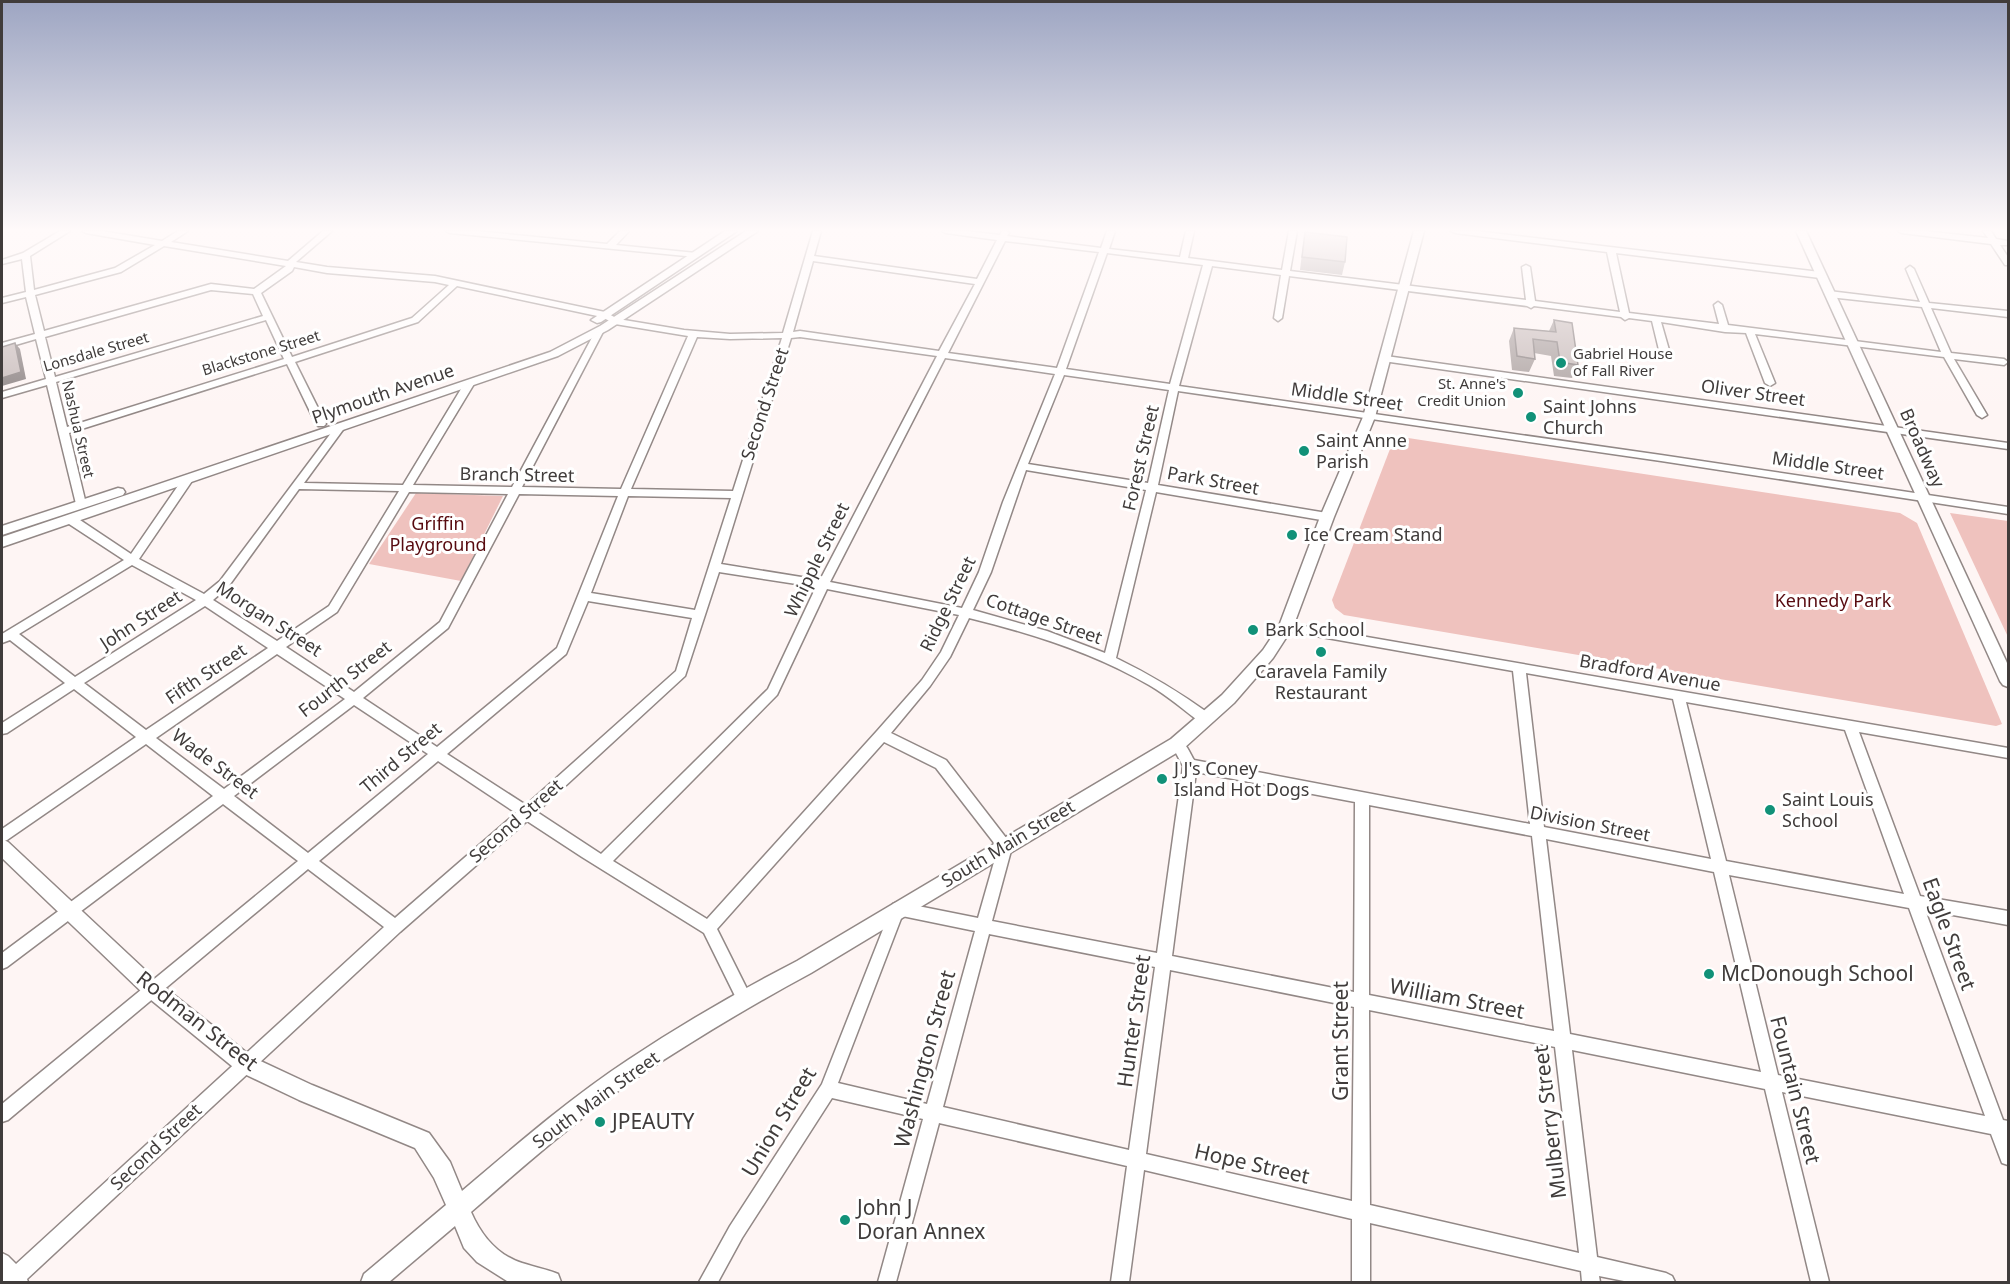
<svg xmlns="http://www.w3.org/2000/svg" width="2010" height="1284" font-family="'Noto Sans',sans-serif">
  <rect width="100%" height="100%" fill="#fef5f4"/>
  <g fill="#efc2be">
    <path d="M 1395,436 L 1900,513 L 1917,523 L 2002,724 L 1996,726 L 1344,615 L 1335,608 L 1332,600 Z"/>
    <path d="M 416,493 L 503,496 L 461,581 L 369,564 Z"/>
    <path d="M 1950,513 L 2008,521 L 2008,637 Z"/>
  </g>
  <g fill="none" stroke-linecap="round" stroke-linejoin="round">
    <defs>
      <g id="minor">
        <path d="M 60,231 L 70,231 L 30,256 L 34,290 L 115,268 L 155,245 L 86,233 L 82,231 L 102,231 L 162,241 L 178,231 L 188,231 L 171,242 L 288,261 L 323,231 L 332,231 L 296,262 L 327,267 L 435,276 L 605,312 L 618,319 L 684,330 L 730,334 L 783,333 L 813,231 L 821,231 L 814,256 L 977,279 L 997,240 L 946,233 L 942,231 L 966,231 L 1000,235 L 1002,231 L 1007,231 L 1009,233 L 1007,236 L 1101,248 L 1107,231 L 1115,231 L 1109,249 L 1180,257 L 1186,231 L 1194,231 L 1188,258 L 1282,270 L 1289,231 L 1297,231 L 1290,271 L 1526,300 L 1522,267 L 1526,265 L 1530,267 L 1535,301 L 1620,312 L 1607,252 L 1455,233 L 1451,231 L 1476,231 L 1820,272 L 1824,275 L 1820,278 L 1616,253 L 1629,313 L 1719,324 L 1714,305 L 1718,302 L 1722,305 L 1728,325 L 1941,352 L 1922,307 L 1829,297 L 1825,294 L 1829,291 L 1920,302 L 1906,269 L 1910,266 L 1914,269 L 1929,303 L 2008,311 L 2008,317 L 1931,308 L 1951,353 L 2004,359 L 2008,362 L 2004,365 L 1954,359 L 1987,415 L 1982,418 L 1977,415 L 1944,357 L 1755,334 L 1775,383 L 1770,386 L 1765,383 L 1746,333 L 1725,332 L 1661,322 L 1669,350 L 1664,353 L 1659,350 L 1652,321 L 1629,318 L 1625,320 L 1621,317 L 1534,306 L 1531,308 L 1527,306 L 1289,276 L 1282,318 L 1278,321 L 1274,318 L 1281,275 L 1212,266 L 1179,386 L 1661,455 L 2008,507 L 2008,514 L 1661,461 L 1178,391 L 1158,485 L 1327,513 L 1332,517 L 1327,521 L 1156,492 L 1116,658 C 1151,675 1179,692 1211,715 L 1212,719 L 1211,723 L 1201,723 C 1184,710 1168,696 1149,685 C 1094,653 1031,633 969,618 L 950,657 L 930,686 L 891,733 L 946,760 L 1010,843 L 1012,847 L 992,921 L 1157,953 L 1183,766 L 1171,744 L 1172,740 C 1184,736 1189,752 1194,760 L 1530,824 L 1513,671 L 1282,630 L 1280,627 L 1286,623 L 2008,748 L 2008,758 L 1859,732 L 1920,896 L 2008,911 L 2008,925 L 1925,910 L 2003,1120 L 2008,1121 L 2008,1165 L 2002,1163 L 1991,1134 L 1782,1092 L 1829,1282 L 1811,1282 L 1765,1089 L 1572,1050 L 1597,1257 L 1666,1273 L 1672,1276 L 1675,1282 L 1629,1282 L 1599,1276 L 1600,1282 L 1582,1282 L 1581,1271 L 1370,1223 L 1370,1282 L 1352,1282 L 1352,1219 L 1144,1170 L 1129,1282 L 1111,1282 L 1127,1166 L 939,1123 L 896,1282 L 878,1282 L 923,1119 L 832,1098 L 742,1238 L 718,1282 L 699,1282 L 730,1226 L 822,1084 L 893,904 L 898,902 L 978,918 L 998,848 L 936,768 L 884,742 L 717,929 L 752,999 L 749,1004 L 744,1006 L 739,1004 L 704,933 L 582,857 L 527,821 L 400,932 L 27,1279 L 28,1282 L 2,1282 L 2,1253 L 8,1256 L 16,1264 L 384,927 L 308,869 L 8,1120 L 2,1122 L 2,1104 L 298,861 L 223,804 L 7,967 L 2,969 L 2,953 L 213,796 L 146,744 L 7,840 L 2,842 L 2,829 L 136,737 L 74,689 L 7,733 L 2,734 L 2,723 L 65,683 L 10,640 L 2,643 L 2,634 L 124,560 L 66,522 L 65,519 L 66,516 L 74,516 L 131,554 L 184,477 L 192,477 L 193,479 L 192,481 L 139,559 L 204,594 L 220,581 L 337,425 L 343,425 L 345,427 L 304,483 L 403,485 L 464,384 L 469,381 L 474,384 L 413,485 L 512,487 L 596,330 L 600,327 L 604,330 L 522,487 L 621,489 L 688,336 L 615,324 L 602,317 L 457,286 L 418,322 L 295,362 L 326,424 L 324,426 L 318,426 L 316,424 L 287,364 L 69,433 L 86,504 L 81,508 L 76,504 L 47,385 L 2,398 L 2,392 L 46,379 L 36,339 L 2,349 L 2,343 L 35,334 L 26,297 L 2,303 L 2,298 L 26,292 L 22,259 L 2,264 L 2,260 L 23,253 ZM 1005,241 L 1099,252 L 1057,368 L 948,353 ZM 164,246 L 286,266 L 254,289 L 211,284 L 44,331 L 35,295 L 121,272 ZM 1107,253 L 1203,265 L 1170,384 L 1066,369 ZM 813,261 L 975,284 L 939,351 L 800,331 L 793,332 ZM 294,267 L 327,273 L 435,282 L 449,285 L 412,318 L 292,357 L 261,293 L 292,271 ZM 211,290 L 253,294 L 263,316 L 55,377 L 45,337 ZM 266,320 L 284,359 L 67,427 L 56,382 ZM 697,337 L 730,339 L 782,338 L 733,491 L 631,489 ZM 800,337 L 937,356 L 820,580 L 721,564 L 791,338 ZM 945,358 L 1055,374 L 1003,502 L 979,572 L 962,608 L 830,582 ZM 1064,375 L 1169,390 L 1148,483 L 1028,464 ZM 1026,470 L 1146,490 L 1105,653 L 1047,631 L 973,610 L 991,572 ZM 299,489 L 399,491 L 329,606 L 277,641 L 213,600 L 228,587 ZM 409,492 L 508,494 L 440,622 L 354,692 L 286,647 L 337,612 ZM 519,494 L 618,496 L 557,648 L 437,747 L 363,698 L 448,628 ZM 628,496 L 731,498 L 695,610 L 591,593 ZM 132,565 L 196,600 L 75,677 L 19,634 ZM 719,572 L 816,587 L 768,689 L 601,854 L 537,812 L 685,676 ZM 827,589 L 959,615 L 941,652 L 922,680 L 877,731 L 707,919 L 613,861 L 777,695 ZM 588,601 L 692,618 L 676,671 L 526,805 L 447,754 L 566,654 ZM 205,606 L 268,648 L 146,730 L 84,683 ZM 277,654 L 345,699 L 224,789 L 156,738 ZM 1526,673 L 1673,699 L 1711,859 L 1544,827 ZM 1686,702 L 1845,730 L 1904,894 L 1726,861 ZM 354,705 L 428,754 L 308,853 L 234,796 ZM 438,761 L 516,813 L 395,918 L 319,861 ZM 1196,772 L 1355,802 L 1354,992 L 1172,956 ZM 1369,805 L 1532,836 L 1554,1031 L 1369,995 ZM 1546,839 L 1714,872 L 1761,1072 L 1570,1034 ZM 1729,875 L 1909,908 L 1985,1116 L 1778,1075 ZM 902,916 L 975,931 L 927,1104 L 838,1083 ZM 989,934 L 1155,967 L 1129,1150 L 943,1107 ZM 1170,970 L 1354,1007 L 1352,1201 L 1146,1154 ZM 1369,1010 L 1555,1047 L 1579,1253 L 1370,1205 Z"/>
        <path d="M 446,231 L 476,231 L 607,244 L 620,231 L 629,231 L 616,245 L 696,253 L 700,255 L 696,257 L 450,233 Z"/>
        <path d="M 1898,231 L 1924,231 L 1988,238 L 1983,231 L 1991,231 L 1996,239 L 2008,241 L 2008,245 L 2000,245 L 2008,257 L 2008,265 L 2005,265 L 1991,244 L 1902,233 Z"/>
        <path d="M 1386,356 L 2008,443 L 2008,449 L 1383,361 L 1381,359 Z"/>
      </g>
      <g id="major">
        <path d="M 725,231 L 737,231 L 601,322 L 597,323 L 591,320 Z"/>
        <path d="M 746,231 L 758,231 L 608,330 L 558,356 L 2,547 L 2,537 L 550,352 L 600,326 Z"/>
        <path d="M 1414,231 L 1424,231 L 1375,417 L 1334,517 L 1293,627 L 1273,658 L 1234,703 L 1183,749 L 811,973 C 753,1004 697,1038 642,1074 C 582,1115 526,1164 471,1212 C 481,1235 497,1255 522,1263 C 534,1267 546,1269 558,1274 L 561,1282 L 507,1281 L 477,1262 L 464,1248 L 455,1226 L 389,1282 L 361,1282 L 364,1274 L 446,1205 L 434,1178 L 415,1148 L 299,1100 L 238,1071 L 145,995 L 2,858 L 2,839 L 8,842 L 159,983 L 252,1057 L 312,1085 L 429,1133 L 450,1162 L 462,1191 C 515,1146 569,1099 628,1060 C 682,1024 739,991 797,961 L 1171,739 L 1222,695 L 1263,650 L 1279,626 L 1320,517 L 1363,417 Z"/>
        <path d="M 1796,231 L 1806,231 L 2008,665 L 2008,687 L 2003,685 L 2000,681 Z"/>
        <path d="M 118,488 L 123,489 L 125,492 L 123,495 L 2,535 L 2,526 Z"/>
      </g>
    </defs>
    <use href="#minor" stroke="#928886" stroke-width="3"/>
    <use href="#major" stroke="#928886" stroke-width="3"/>
    <use href="#minor" fill="#fff" fill-rule="evenodd"/>
    <use href="#major" fill="#fff" fill-rule="evenodd"/>
  </g>
  <g fill="#ada3a2">
    <path d="M 1305,232 L 1345,262 L 1342,275 L 1300,270 L 1303,245 Z"/>
    <path d="M 1554,320 L 1578,365 L 1572,378 L 1554,376 L 1551,356 L 1534,353 L 1535,359 L 1529,372 L 1512,370 L 1509,341 L 1514,328 L 1549,331 Z"/>
  </g>
  <path fill="#8d8484" d="M 15,343 L 20,349 L 26,379 L 2,386 L 2,378 Z"/>
  <g fill="#c9bdbc" stroke="#8d8484" stroke-width="1.5">
    <path d="M 1305,232 L 1347,237 L 1345,262 L 1302,257 Z"/>
    <path d="M 1554,320 L 1572,323 L 1578,365 L 1560,362 L 1557,342 L 1533,339 L 1535,359 L 1517,356 L 1514,328 L 1556,332 Z"/>
    <path d="M 15,343 L 21,372 L 2,378 L 2,347 Z"/>
  </g>
  <linearGradient id="sky" x2="0" y2="1"><stop stop-color="#9da5c2"/><stop offset="0.56" stop-color="#fffafa"/><stop offset="1" stop-color="#fffafa" stop-opacity="0"/></linearGradient>
  <rect width="2010" height="411" fill="url(#sky)"/>
  <g fill="#119178" stroke="#fff" stroke-width="2">
    <circle cx="1561" cy="363" r="6"/>
    <circle cx="1518" cy="393" r="6"/>
    <circle cx="1531" cy="417" r="6"/>
    <circle cx="1304" cy="451" r="6"/>
    <circle cx="1292" cy="535" r="6"/>
    <circle cx="1253" cy="630" r="6"/>
    <circle cx="1321" cy="652" r="6"/>
    <circle cx="1162" cy="779" r="6"/>
    <circle cx="1770" cy="810" r="6"/>
    <circle cx="1709" cy="974" r="6"/>
    <circle cx="600" cy="1122" r="6"/>
    <circle cx="845" cy="1220" r="6"/>
  </g>
  <g text-anchor="middle" stroke-width="6" stroke-linejoin="round" paint-order="stroke">
    <g font-size="15" fill="#403c3b" stroke="#fff">
      <text transform="translate(96 352) rotate(-16)" y="5">Lonsdale Street</text>
      <text transform="translate(261 353) rotate(-17)" y="5">Blackstone Street</text>
      <text transform="translate(78 429) rotate(77)" y="5">Nashua Street</text>
    </g>
    <g font-size="15" fill="#403c3b" stroke="#fff" text-anchor="start">
      <text x="1573" y="359">Gabriel House<tspan x="1573" dy="17">of Fall River</tspan></text>
      <text x="1506" y="389" text-anchor="end">St. Anne's<tspan x="1506" dy="17">Credit Union</tspan></text>
    </g>
    <g font-size="18" fill="#403c3b" stroke="#fff">
      <text transform="translate(1753 393) rotate(8)" y="6">Oliver Street</text>
      <text transform="translate(383 394) rotate(-19)" y="6">Plymouth Avenue</text>
      <text transform="translate(1347 397) rotate(8)" y="6">Middle Street</text>
      <text transform="translate(765 404) rotate(-72)" y="6">Second Street</text>
      <text transform="translate(1922 448) rotate(66)" y="6">Broadway</text>
      <text transform="translate(1141 458) rotate(-77)" y="6">Forest Street</text>
      <text transform="translate(1828 466) rotate(8)" y="6">Middle Street</text>
      <text transform="translate(517 475) rotate(1)" y="6">Branch Street</text>
      <text transform="translate(1213 481) rotate(10)" y="6">Park Street</text>
      <text transform="translate(817 560) rotate(-64)" y="6">Whipple Street</text>
      <text transform="translate(948 604) rotate(-64)" y="6">Ridge Street</text>
      <text transform="translate(269 619) rotate(33)" y="6">Morgan Street</text>
      <text transform="translate(1044 619) rotate(19)" y="6">Cottage Street</text>
      <text transform="translate(141 620) rotate(-33)" y="6">John Street</text>
      <text transform="translate(1650 673) rotate(10)" y="6">Bradford Avenue</text>
      <text transform="translate(206 674) rotate(-34)" y="6">Fifth Street</text>
      <text transform="translate(345 679) rotate(-38)" y="6">Fourth Street</text>
      <text transform="translate(401 758) rotate(-40)" y="6">Third Street</text>
      <text transform="translate(215 764) rotate(37)" y="6">Wade Street</text>
      <text transform="translate(516 821) rotate(-41)" y="6">Second Street</text>
      <text transform="translate(1590 824) rotate(11)" y="6">Division Street</text>
      <text transform="translate(1008 844) rotate(-31)" y="6">South Main Street</text>
      <text transform="translate(596 1100) rotate(-36)" y="6">South Main Street</text>
      <text transform="translate(156 1147) rotate(-43)" y="6">Second Street</text>
    </g>
    <g font-size="18" fill="#403c3b" stroke="#fff" text-anchor="start">
      <text x="1543" y="413">Saint Johns<tspan x="1543" dy="21">Church</tspan></text>
      <text x="1316" y="447">Saint Anne<tspan x="1316" dy="21">Parish</tspan></text>
      <text x="1304" y="541">Ice Cream Stand</text>
      <text x="1265" y="636">Bark School</text>
      <text x="1321" y="678" text-anchor="middle">Caravela Family<tspan x="1321" dy="21">Restaurant</tspan></text>
      <text x="1174" y="775">J J's Coney<tspan x="1174" dy="21">Island Hot Dogs</tspan></text>
      <text x="1782" y="806">Saint Louis<tspan x="1782" dy="21">School</tspan></text>
    </g>
    <g font-size="18" fill="#570a0f" stroke="#fff">
      <text x="438" y="530">Griffin<tspan x="438" dy="21">Playground</tspan></text>
      <text x="1833" y="607">Kennedy Park</text>
    </g>
    <g font-size="21" fill="#403c3b" stroke="#fff">
      <text transform="translate(1949 934) rotate(70)" y="7">Eagle Street</text>
      <text transform="translate(1457 999) rotate(11)" y="7">William Street</text>
      <text transform="translate(197 1021) rotate(38)" y="7">Rodman Street</text>
      <text transform="translate(1134 1021) rotate(-82)" y="7">Hunter Street</text>
      <text transform="translate(1341 1041) rotate(-90)" y="7">Grant Street</text>
      <text transform="translate(925 1059) rotate(-75)" y="7">Washington Street</text>
      <text transform="translate(1795 1090) rotate(76)" y="7">Fountain Street</text>
      <text transform="translate(779 1122) rotate(-59)" y="7">Union Street</text>
      <text transform="translate(1550 1122) rotate(-97)" y="7">Mulberry Street</text>
      <text transform="translate(1252 1164) rotate(13)" y="7">Hope Street</text>
    </g>
    <g font-size="21" fill="#403c3b" stroke="#fff" text-anchor="start">
      <text x="1721" y="981">McDonough School</text>
      <text x="612" y="1129">JPEAUTY</text>
      <text x="857" y="1215">John J<tspan x="857" dy="24">Doran Annex</tspan></text>
    </g>
  </g>
  <rect width="2010" height="1284" fill="none" stroke="#403c3b" stroke-width="6"/>
</svg>
